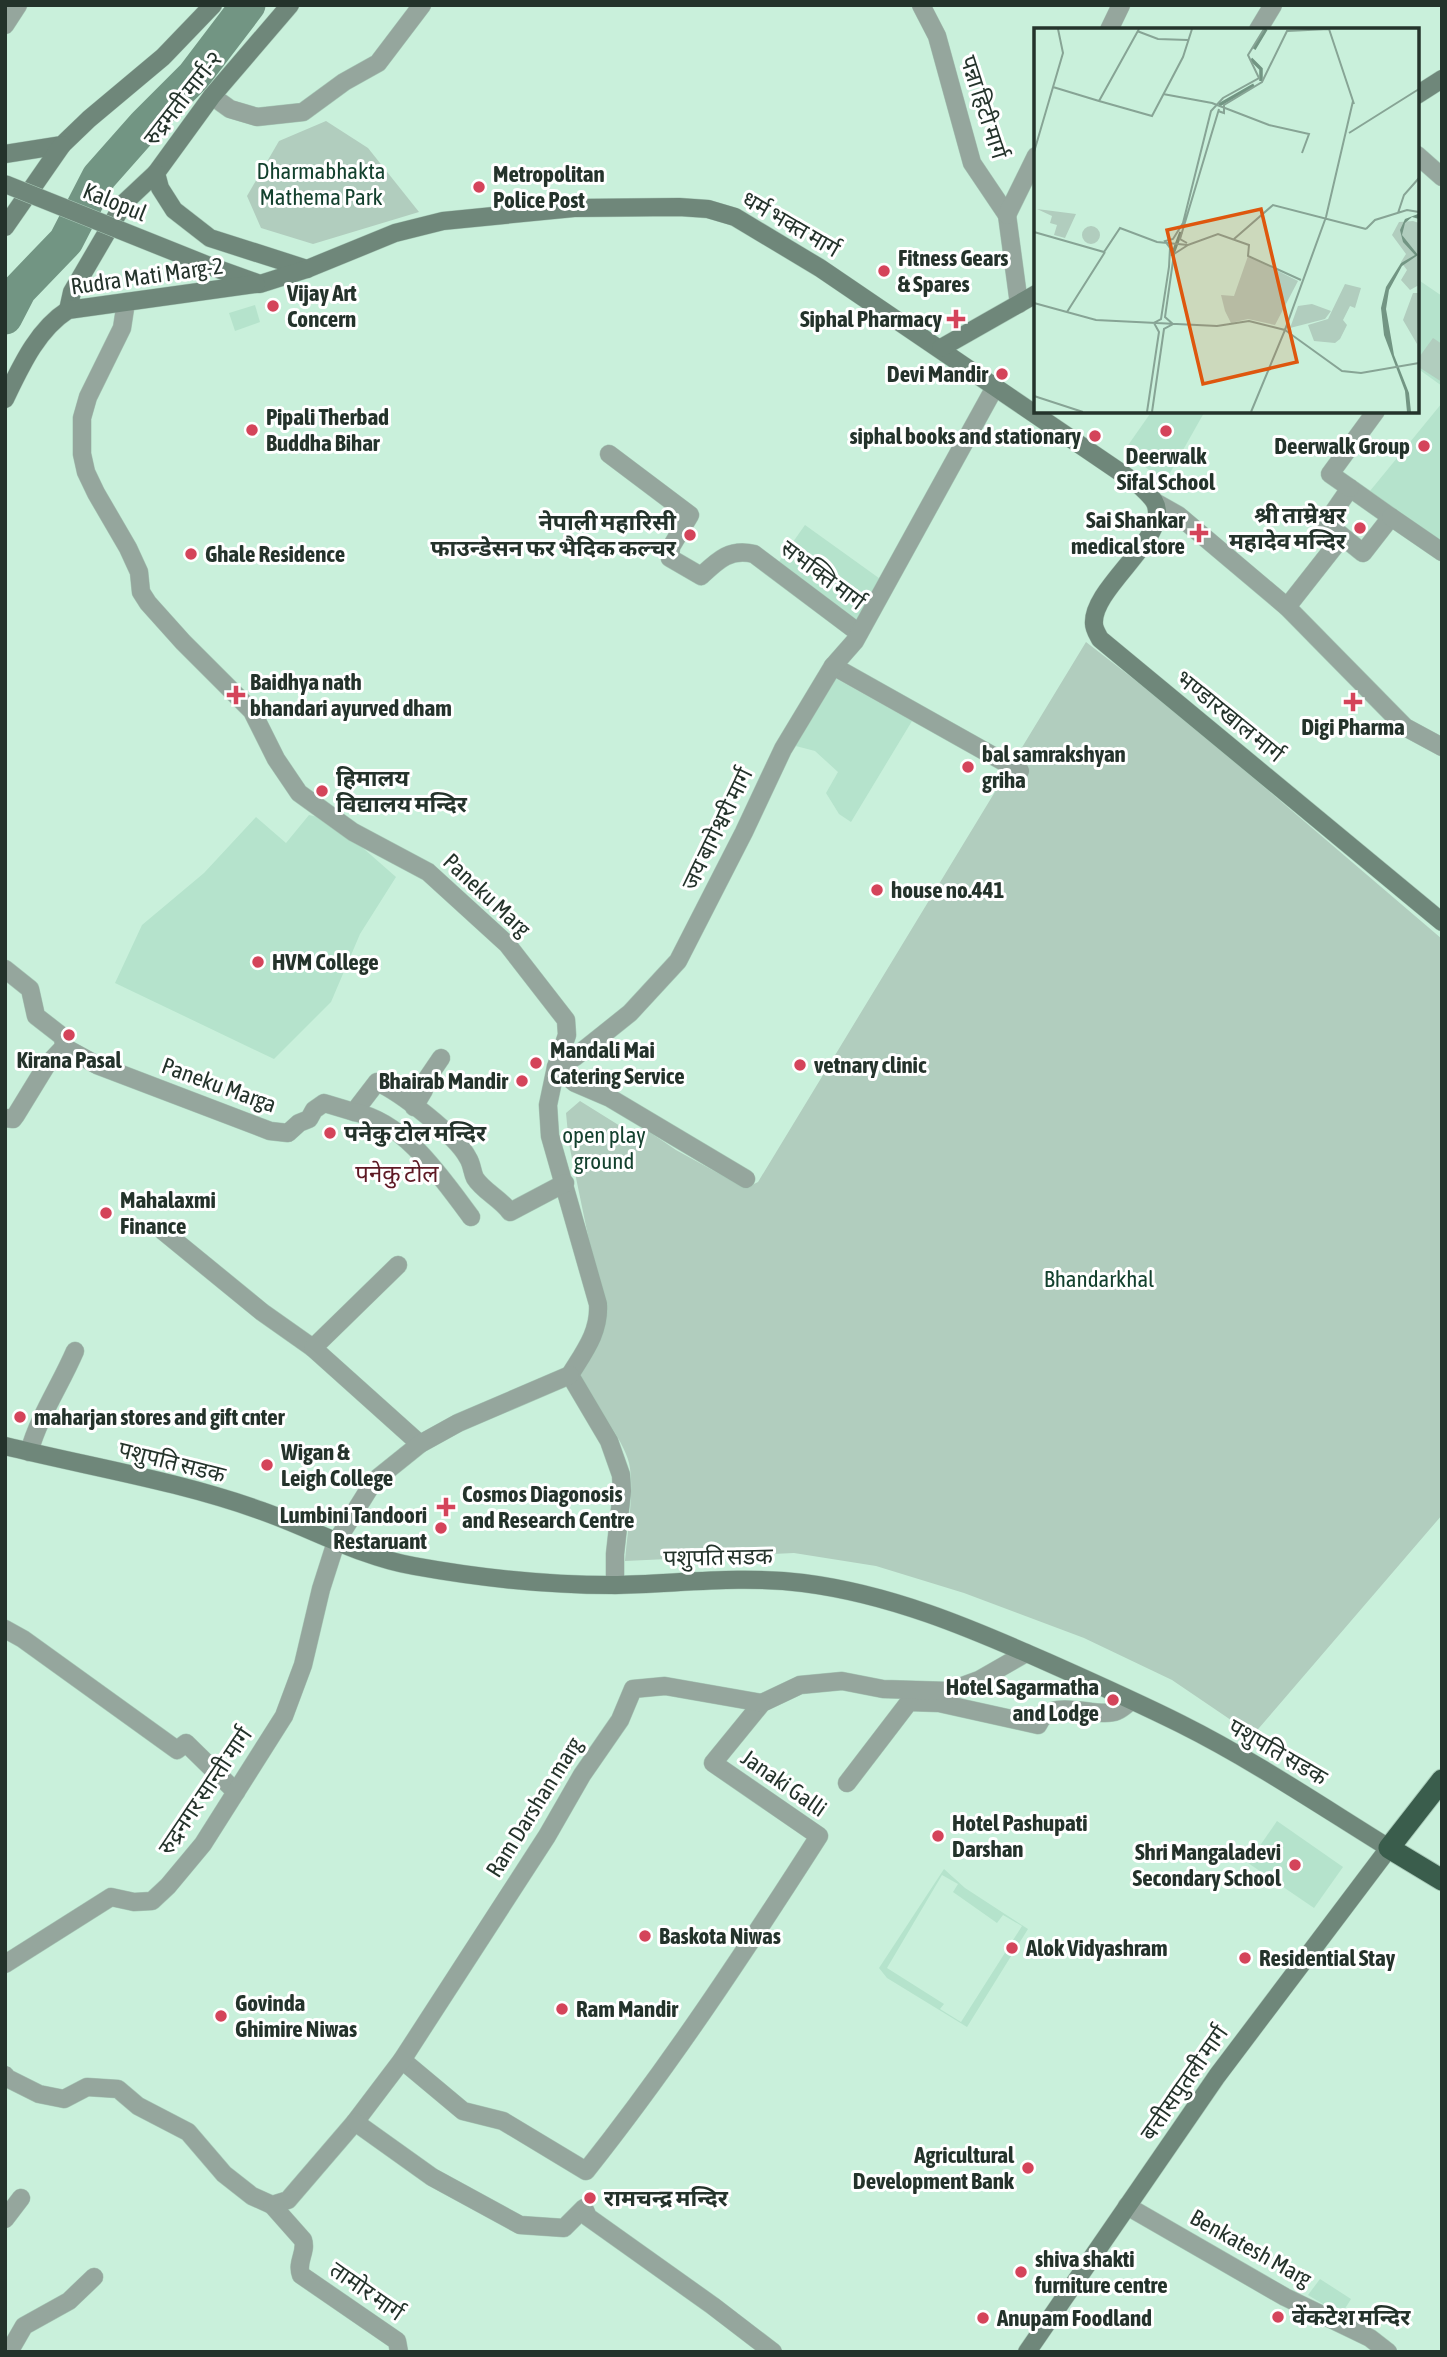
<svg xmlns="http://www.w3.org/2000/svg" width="1447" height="2357" font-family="'Asap Condensed','Noto Sans Devanagari',sans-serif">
  <rect width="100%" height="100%" fill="#c9f0db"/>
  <g fill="#b5e3cc" fill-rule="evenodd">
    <path d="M 1420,281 L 1442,296 L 1442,386 L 1417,368 L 1417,285 Z"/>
    <path d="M 255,305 L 260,322 L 235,331 L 229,313 Z"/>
    <path d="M 1442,403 L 1442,544 L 1370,491 Z"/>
    <path d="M 1152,411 L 1205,411 L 1165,482 L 1124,451 Z"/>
    <path d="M 805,525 L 883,581 L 854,625 L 776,566 Z"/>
    <path d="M 833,677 L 912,721 L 851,822 L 839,814 L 826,793 L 838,772 L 815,751 L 792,745 Z"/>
    <path d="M 309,815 L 331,820 L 396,877 L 360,934 L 331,1002 L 274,1059 L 115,983 L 142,925 L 204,873 L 256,817 L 286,843 Z"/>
    <path d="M 1277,1821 L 1343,1867 L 1314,1908 L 1248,1863 Z"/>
    <path d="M 944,1869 L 965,1888 L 1028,1929 L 967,2027 L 887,1978 L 879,1968 ZM 942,1875 L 958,1884 L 953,1892 L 997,1923 L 1003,1915 L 1022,1926 L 961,2022 L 940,2009 L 944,2004 L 887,1968 Z"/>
    <path d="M 1320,2279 L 1351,2299 L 1341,2315 L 1308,2295 Z"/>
  </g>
  <g fill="#b1cdbe">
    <path d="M 326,121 L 368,148 L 419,212 L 313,244 L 261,228 L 247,196 L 279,141 Z"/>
    <path d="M 1433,338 L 1442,344 L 1442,382 L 1417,366 L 1417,360 Z"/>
    <path d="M 1086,642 L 1175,711 L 1442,939 L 1442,1515 L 1253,1735 L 1172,1680 L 1084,1638 L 964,1593 L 876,1566 L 794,1553 L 625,1561 C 627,1533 635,1489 629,1463 C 625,1442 589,1394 575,1374 L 604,1313 L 569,1144 L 566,1113 L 580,1101 L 641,1139 L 645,1129 L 676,1150 L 736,1183 L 750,1186 L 758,1182 Z"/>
  </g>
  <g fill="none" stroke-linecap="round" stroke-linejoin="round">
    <path stroke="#729583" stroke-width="35" d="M 5,317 L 19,290 L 66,241 L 99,177 L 145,125 L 194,76 L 248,5"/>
    <defs>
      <g id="street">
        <path d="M 921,5 L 937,36 L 972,163 L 1007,215 L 1019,304"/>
        <path d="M 5,25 L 18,5"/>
        <path d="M 1109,30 L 1121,5"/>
        <path d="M 1258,30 L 1273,5"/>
        <path d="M 212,96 L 230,109 L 257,117 L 303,112 L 344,82 L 378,63 L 422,5"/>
        <path d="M 1417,155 L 1442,177"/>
        <path d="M 1007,215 L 1036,156"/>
        <path d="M 126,302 L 122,328 L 88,397 L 82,418 L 82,454 L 86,472 L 96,493 L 128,548 L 139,572 L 141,592 L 148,603 L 183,642 L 252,711 L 276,759 L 299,793 L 353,832 L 428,872 L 507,944 L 566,1020 L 567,1035 L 556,1067 L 548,1105 L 550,1136 L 598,1304 C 600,1332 584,1352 570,1375 L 609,1441 L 621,1475 L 622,1491 L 615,1554 L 615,1585"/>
        <path d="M 609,454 L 690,515 L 671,547 L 670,558 L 701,576 C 718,560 730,548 754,554 L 859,633"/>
        <path d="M 1350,488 L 1391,517 L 1363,553 L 1326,523 Z"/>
        <path d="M 1350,488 L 1330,474 L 1376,411"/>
        <path d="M 1155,502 L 1178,515 L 1287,607 L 1405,727 L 1442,747"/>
        <path d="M 1391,517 L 1442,552"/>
        <path d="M 1287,607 L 1342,537"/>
        <path d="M 833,666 L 1020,771"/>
        <path d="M 5,969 L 30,989 L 36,1016 L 63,1037 L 64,1047 L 46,1066 L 16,1115 L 13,1119 L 5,1118"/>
        <path d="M 64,1047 L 97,1065 L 270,1131 L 288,1133 L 299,1123 L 309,1119 L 314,1110 L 324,1103 L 354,1112 L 377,1082 C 400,1092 457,1136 468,1158 C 472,1164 472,1172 475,1178 C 483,1191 501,1199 510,1212 L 565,1183"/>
        <path d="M 414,1107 L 424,1090 L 424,1083 L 441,1058"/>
        <path d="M 354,1112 C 405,1122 441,1177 471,1217"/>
        <path d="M 746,1179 L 610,1098 L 575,1083 L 556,1067 L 575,1057 L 630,1013 L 678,961 L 744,832 L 783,749 L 833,666 L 855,641 L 995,387"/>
        <path d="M 163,1231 L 262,1312 L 313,1348"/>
        <path d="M 398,1265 L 313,1348 L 420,1444"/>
        <path d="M 29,1452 C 40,1414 60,1386 75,1351"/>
        <path d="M 5,1629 L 23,1639 L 177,1750 L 186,1743 L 236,1792"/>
        <path d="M 847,1783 L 909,1702 L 939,1703 L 1038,1725 C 1051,1694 1096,1720 1117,1711 C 1122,1709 1127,1704 1131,1701"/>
        <path d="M 5,1964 L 111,1897 L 134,1902 L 152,1901 L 168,1886 L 203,1844 L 284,1716 L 303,1665 L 321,1589 L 336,1542 L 374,1481 L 420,1444 L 458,1423 L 570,1375"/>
        <path d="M 402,2060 L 463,2111 L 503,2121 L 586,2171 C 671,2064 746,1950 819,1836 L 713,1763 L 762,1703 L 800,1685 L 842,1681 L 883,1689 L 949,1691 L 979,1680 L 1026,1653"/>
        <path d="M 5,2075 L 7,2078 L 39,2094 L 64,2099 L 87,2087 L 118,2089 L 138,2106 L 188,2132 L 224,2174 L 252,2196 L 272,2205 L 288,2200 L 355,2122 L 402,2060 L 547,1836 L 582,1775 L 620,1720 L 633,1689 L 665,1686 L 762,1703"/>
        <path d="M 355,2122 L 432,2177 L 520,2225 L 564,2228 L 584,2208 L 588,2217 L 713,2306 L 773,2352"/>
        <path d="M 272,2205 L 303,2240 C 307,2252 296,2262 301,2275 L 397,2341 L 399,2352"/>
        <path d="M 1127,2206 L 1285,2297 L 1370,2338 L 1388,2352"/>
        <path d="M 5,2219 L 21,2198"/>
        <path d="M 9,2352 L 24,2326 L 69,2301 L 94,2277"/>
      </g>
      <g id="secondary">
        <path d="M 290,5 L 212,96 L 156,173 L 160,188 L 174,210 L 210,238 L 307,269"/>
        <path d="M 1417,95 L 1442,79"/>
        <path d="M 5,154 L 62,145 L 89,119 L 163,57 L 213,5"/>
        <path d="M 5,227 L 62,145"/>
        <path d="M 207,265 L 260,284 L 307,269 L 395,233 L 443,221 L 574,208 L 679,207 L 708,209 L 735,217 L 820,268 L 1139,485 C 1144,490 1150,495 1154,501 C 1174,535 1091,587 1094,624 C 1094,629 1098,635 1100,639 L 1442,922"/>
        <path d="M 68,310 L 72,292 L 124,203 L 156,173"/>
        <path d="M 941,348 L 1036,294"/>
        <path d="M 5,399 C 21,366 37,330 68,310 L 256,284"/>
        <path d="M 5,1446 C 90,1467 179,1481 262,1511 C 313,1529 361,1557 414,1566 C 480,1578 545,1585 612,1585 C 676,1584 739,1575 803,1583 C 890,1594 968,1627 1047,1662 C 1092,1682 1137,1702 1181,1724 C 1253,1760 1321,1806 1389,1848 L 1217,2076 L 1027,2352"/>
      </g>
      <path id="highway" d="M 1442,1780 L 1389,1848 L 1442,1880"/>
    </defs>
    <use href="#street" stroke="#a8cab8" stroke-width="19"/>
    <use href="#secondary" stroke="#a8cab8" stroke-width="19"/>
    <use href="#highway" stroke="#a8cab8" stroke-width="23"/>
    <use href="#street" stroke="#95a69d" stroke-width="18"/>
    <use href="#secondary" stroke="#6f877a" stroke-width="18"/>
    <use href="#highway" stroke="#3a5d4c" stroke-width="21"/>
    <defs>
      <path id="secondary-bridge" d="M 5,184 L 207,265"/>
    </defs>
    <use href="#secondary-bridge" stroke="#a8cab8" stroke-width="19" stroke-linecap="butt"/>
    <use href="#secondary-bridge" stroke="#6f877a" stroke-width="18"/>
  </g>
  <g fill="#d4445a" stroke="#fff" stroke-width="2.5">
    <circle cx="479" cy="187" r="7"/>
    <circle cx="884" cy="271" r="7"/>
    <circle cx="273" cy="306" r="7"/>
    <path d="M952.5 308.5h7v7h7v7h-7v7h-7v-7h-7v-7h7z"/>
    <circle cx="1002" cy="374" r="7"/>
    <circle cx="252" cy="430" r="7"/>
    <circle cx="1166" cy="431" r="7"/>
    <circle cx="1095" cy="436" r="7"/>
    <circle cx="1424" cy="446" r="7"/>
    <circle cx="1360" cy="528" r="7"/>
    <path d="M1195.5 522.5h7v7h7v7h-7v7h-7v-7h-7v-7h7z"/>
    <circle cx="690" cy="535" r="7"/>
    <circle cx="191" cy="554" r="7"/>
    <path d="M232.5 684.5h7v7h7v7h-7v7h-7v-7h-7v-7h7z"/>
    <path d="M1349.5 691.5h7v7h7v7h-7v7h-7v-7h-7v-7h7z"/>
    <circle cx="968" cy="767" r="7"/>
    <circle cx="322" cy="791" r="7"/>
    <circle cx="877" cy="890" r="7"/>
    <circle cx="258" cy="962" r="7"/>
    <circle cx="69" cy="1035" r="7"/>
    <circle cx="536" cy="1063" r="7"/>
    <circle cx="800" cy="1065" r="7"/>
    <circle cx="522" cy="1081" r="7"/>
    <circle cx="330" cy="1133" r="7"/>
    <circle cx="106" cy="1213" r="7"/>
    <circle cx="20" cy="1417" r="7"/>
    <circle cx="267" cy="1465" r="7"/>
    <path d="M442.5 1496.5h7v7h7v7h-7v7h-7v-7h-7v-7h7z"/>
    <circle cx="441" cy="1528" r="7"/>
    <circle cx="1113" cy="1700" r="7"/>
    <circle cx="938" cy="1836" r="7"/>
    <circle cx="1295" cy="1865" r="7"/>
    <circle cx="645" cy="1936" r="7"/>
    <circle cx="1012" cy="1948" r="7"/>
    <circle cx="1245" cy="1958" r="7"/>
    <circle cx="562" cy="2009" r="7"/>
    <circle cx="221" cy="2016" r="7"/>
    <circle cx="1028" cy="2168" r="7"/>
    <circle cx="590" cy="2198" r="7"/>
    <circle cx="1021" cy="2272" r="7"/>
    <circle cx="1278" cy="2317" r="7"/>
    <circle cx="983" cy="2318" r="7"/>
  </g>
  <g text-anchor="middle" stroke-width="6" stroke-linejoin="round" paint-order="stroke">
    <g font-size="23" fill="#24332b" stroke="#fff">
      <text transform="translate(183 98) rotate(-52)" y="8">रुद्रमती मार्ग-२</text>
      <text transform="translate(984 107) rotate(72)" y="8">पन्ना हिटी मार्ग</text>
      <text transform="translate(115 202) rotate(22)" y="8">Kalopul</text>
      <text transform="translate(791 224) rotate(30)" y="8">धर्म भक्त मार्ग</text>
      <text transform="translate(147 276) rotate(-8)" y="8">Rudra Mati Marg-2</text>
      <text transform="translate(823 575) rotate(37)" y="8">सभक्ति मार्ग</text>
      <text transform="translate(1230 716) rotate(39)" y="8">भण्डारखाल मार्ग</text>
      <text transform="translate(717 829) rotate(-64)" y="8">जय बागेश्वरी मार्ग</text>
      <text transform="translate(487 895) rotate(43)" y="8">Paneku Marg</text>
      <text transform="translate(219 1085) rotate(20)" y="8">Paneku Marga</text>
      <text transform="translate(172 1462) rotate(14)" y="8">पशुपति सडक</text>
      <text transform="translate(718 1557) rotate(-1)" y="8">पशुपति सडक</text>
      <text transform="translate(1278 1752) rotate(30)" y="8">पशुपति सडक</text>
      <text transform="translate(784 1783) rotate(35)" y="8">Janaki Galli</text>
      <text transform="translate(205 1791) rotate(-56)" y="8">रुद्रनगर सान्ती मार्ग</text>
      <text transform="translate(534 1807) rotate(-58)" y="8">Ram Darshan marg</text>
      <text transform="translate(1184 2083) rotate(-55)" y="8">बत्तीसपुतली मार्ग</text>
      <text transform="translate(1251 2248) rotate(29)" y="8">Benkatesh Marg</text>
      <text transform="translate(367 2291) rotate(35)" y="8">तामोर मार्ग</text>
    </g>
    <g font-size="23" fill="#13412e" stroke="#fff">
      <text x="321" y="179">Dharmabhakta<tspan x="321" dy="26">Mathema Park</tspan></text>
      <text x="604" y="1143">open play<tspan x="604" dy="26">ground</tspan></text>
      <text x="1099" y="1287">Bhandarkhal</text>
    </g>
    <g font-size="23" font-weight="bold" fill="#24332b" stroke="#fff" text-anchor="start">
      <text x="493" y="182">Metropolitan<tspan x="493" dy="26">Police Post</tspan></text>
      <text x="898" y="266">Fitness Gears<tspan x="898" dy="26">&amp; Spares</tspan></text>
      <text x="287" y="301">Vijay Art<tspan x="287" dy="26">Concern</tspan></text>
      <text x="942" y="327" text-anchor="end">Siphal Pharmacy</text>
      <text x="988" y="382" text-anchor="end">Devi Mandir</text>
      <text x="266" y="425">Pipali Therbad<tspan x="266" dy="26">Buddha Bihar</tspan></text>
      <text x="1081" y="444" text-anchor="end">siphal books and stationary</text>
      <text x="1410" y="454" text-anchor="end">Deerwalk Group</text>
      <text x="1166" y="464" text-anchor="middle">Deerwalk<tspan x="1166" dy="26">Sifal School</tspan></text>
      <text x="1346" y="523" text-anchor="end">श्री ताम्रेश्वर<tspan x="1346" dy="26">महादेव मन्दिर</tspan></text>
      <text x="1185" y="528" text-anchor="end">Sai Shankar<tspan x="1185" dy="26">medical store</tspan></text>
      <text x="676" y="530" text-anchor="end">नेपाली महारिसी<tspan x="676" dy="26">फाउन्डेसन फर भैदिक कल्चर</tspan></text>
      <text x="205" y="562">Ghale Residence</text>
      <text x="250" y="690">Baidhya nath<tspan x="250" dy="26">bhandari ayurved dham</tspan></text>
      <text x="1353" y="735" text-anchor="middle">Digi Pharma</text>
      <text x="982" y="762">bal samrakshyan<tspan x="982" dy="26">griha</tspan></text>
      <text x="336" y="786">हिमालय<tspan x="336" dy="26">विद्यालय मन्दिर</tspan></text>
      <text x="891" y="898">house no.441</text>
      <text x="272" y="970">HVM College</text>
      <text x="550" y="1058">Mandali Mai<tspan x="550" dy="26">Catering Service</tspan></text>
      <text x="69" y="1068" text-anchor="middle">Kirana Pasal</text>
      <text x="814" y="1073">vetnary clinic</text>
      <text x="508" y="1089" text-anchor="end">Bhairab Mandir</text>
      <text x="344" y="1141">पनेकु टोल मन्दिर</text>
      <text x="120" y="1208">Mahalaxmi<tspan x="120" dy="26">Finance</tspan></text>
      <text x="34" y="1425">maharjan stores and gift cnter</text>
      <text x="281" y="1460">Wigan &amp;<tspan x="281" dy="26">Leigh College</tspan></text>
      <text x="462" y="1502">Cosmos Diagonosis<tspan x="462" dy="26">and Research Centre</tspan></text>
      <text x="427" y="1523" text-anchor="end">Lumbini Tandoori<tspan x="427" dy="26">Restaruant</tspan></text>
      <text x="1099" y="1695" text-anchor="end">Hotel Sagarmatha<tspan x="1099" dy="26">and Lodge</tspan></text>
      <text x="952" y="1831">Hotel Pashupati<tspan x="952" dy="26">Darshan</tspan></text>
      <text x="1281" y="1860" text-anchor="end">Shri Mangaladevi<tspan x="1281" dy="26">Secondary School</tspan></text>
      <text x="659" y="1944">Baskota Niwas</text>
      <text x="1026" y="1956">Alok Vidyashram</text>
      <text x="1259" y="1966">Residential Stay</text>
      <text x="235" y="2011">Govinda<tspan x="235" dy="26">Ghimire Niwas</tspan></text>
      <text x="576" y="2017">Ram Mandir</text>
      <text x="1014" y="2163" text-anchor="end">Agricultural<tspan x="1014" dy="26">Development Bank</tspan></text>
      <text x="604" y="2206">रामचन्द्र मन्दिर</text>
      <text x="1035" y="2267">shiva shakti<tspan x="1035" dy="26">furniture centre</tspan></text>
      <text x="1292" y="2325">वेंकटेश मन्दिर</text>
      <text x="997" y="2326">Anupam Foodland</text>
    </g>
    <g font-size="24" fill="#5e1924" stroke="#fff">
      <text x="397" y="1182">पनेकु टोल</text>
    </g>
  </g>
  <g transform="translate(1034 28)">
    <rect width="385" height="385" fill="#c9f0db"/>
    <path d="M 3,181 L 42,186 L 31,210 L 20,207 L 23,197 L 16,195 L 18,188 ZM 379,193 L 385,195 L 385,257 L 376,262 L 367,252 L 373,242 L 367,234 L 372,226 L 358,207 L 365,194 ZM48 207a9 9 0 1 1 18 0a9 9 0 1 1-18 0ZM 214,228 L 264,253 L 241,297 L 214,291 L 197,295 L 191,283 L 187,267 L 200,268 ZM 311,256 L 327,260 L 321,280 L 316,278 L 309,292 L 313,297 L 306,311 L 301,315 L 280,313 L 274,297 L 294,291 ZM 379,265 L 385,265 L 383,316 L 369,292 ZM 278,276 L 297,283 L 291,291 L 256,300 L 264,278 Z" fill="#b1cdbe"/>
    <path d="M 384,186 L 385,191 L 378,189 L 371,195 L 368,207 L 384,227 L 368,238 L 355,262 L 352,281 L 360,327 L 375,365 L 377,384 L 373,384 L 371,363 L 350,307 L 347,280 L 352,259 L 367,235 L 381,227 L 369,214 L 366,202 L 371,191 Z" fill="#729583"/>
    <path fill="none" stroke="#729583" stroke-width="3.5" d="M 220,21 L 232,1M 217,31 L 227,41 L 227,53M 185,77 L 220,57M 138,228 L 147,204"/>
    <path fill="none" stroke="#87a495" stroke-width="2" d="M 295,1 L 320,76M 103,3 L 124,11 L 154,12M 19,59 L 65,73 L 105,1M 129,66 L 178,75 L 235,97 L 275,106 L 268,125M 65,73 L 118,88 L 149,29 L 158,1M 319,73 L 292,189 L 251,302 L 308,343 L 327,345 L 385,335M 184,83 L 190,85 L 190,77 L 228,54 L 253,3 L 295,1M 315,105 L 385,61M 0,124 L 29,25 L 24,1M 364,185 L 370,167 L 385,150M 332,201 L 341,192 L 373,182 L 385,184M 0,204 L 70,224 L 86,200 L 123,214 L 154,217 L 184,206 L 215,217 L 214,228 L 267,252M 200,211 L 239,177 L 332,201M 153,215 L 146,211 L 185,81M 0,275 L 62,292 L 183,298 L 215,293 L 251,302 L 217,384M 33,284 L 71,224M 0,368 L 49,384M 113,384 L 125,304 L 120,295 L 127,291 L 135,239 L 136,220 L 131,213 L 139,211 L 149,195 L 177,83 L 189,70 L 225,50 L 214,27 L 230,1M 118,384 L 130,301 L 139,296 L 131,289 L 140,226 L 154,217"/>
    <path fill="#de570e" fill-opacity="0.15" stroke="#de570e" stroke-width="3.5" d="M 227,181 L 263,334 L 169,356 L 133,202 Z"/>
    <rect width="385" height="385" fill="none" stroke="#24332b" stroke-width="3.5"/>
  </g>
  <rect width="1447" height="2357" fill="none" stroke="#24332b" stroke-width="14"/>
</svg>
